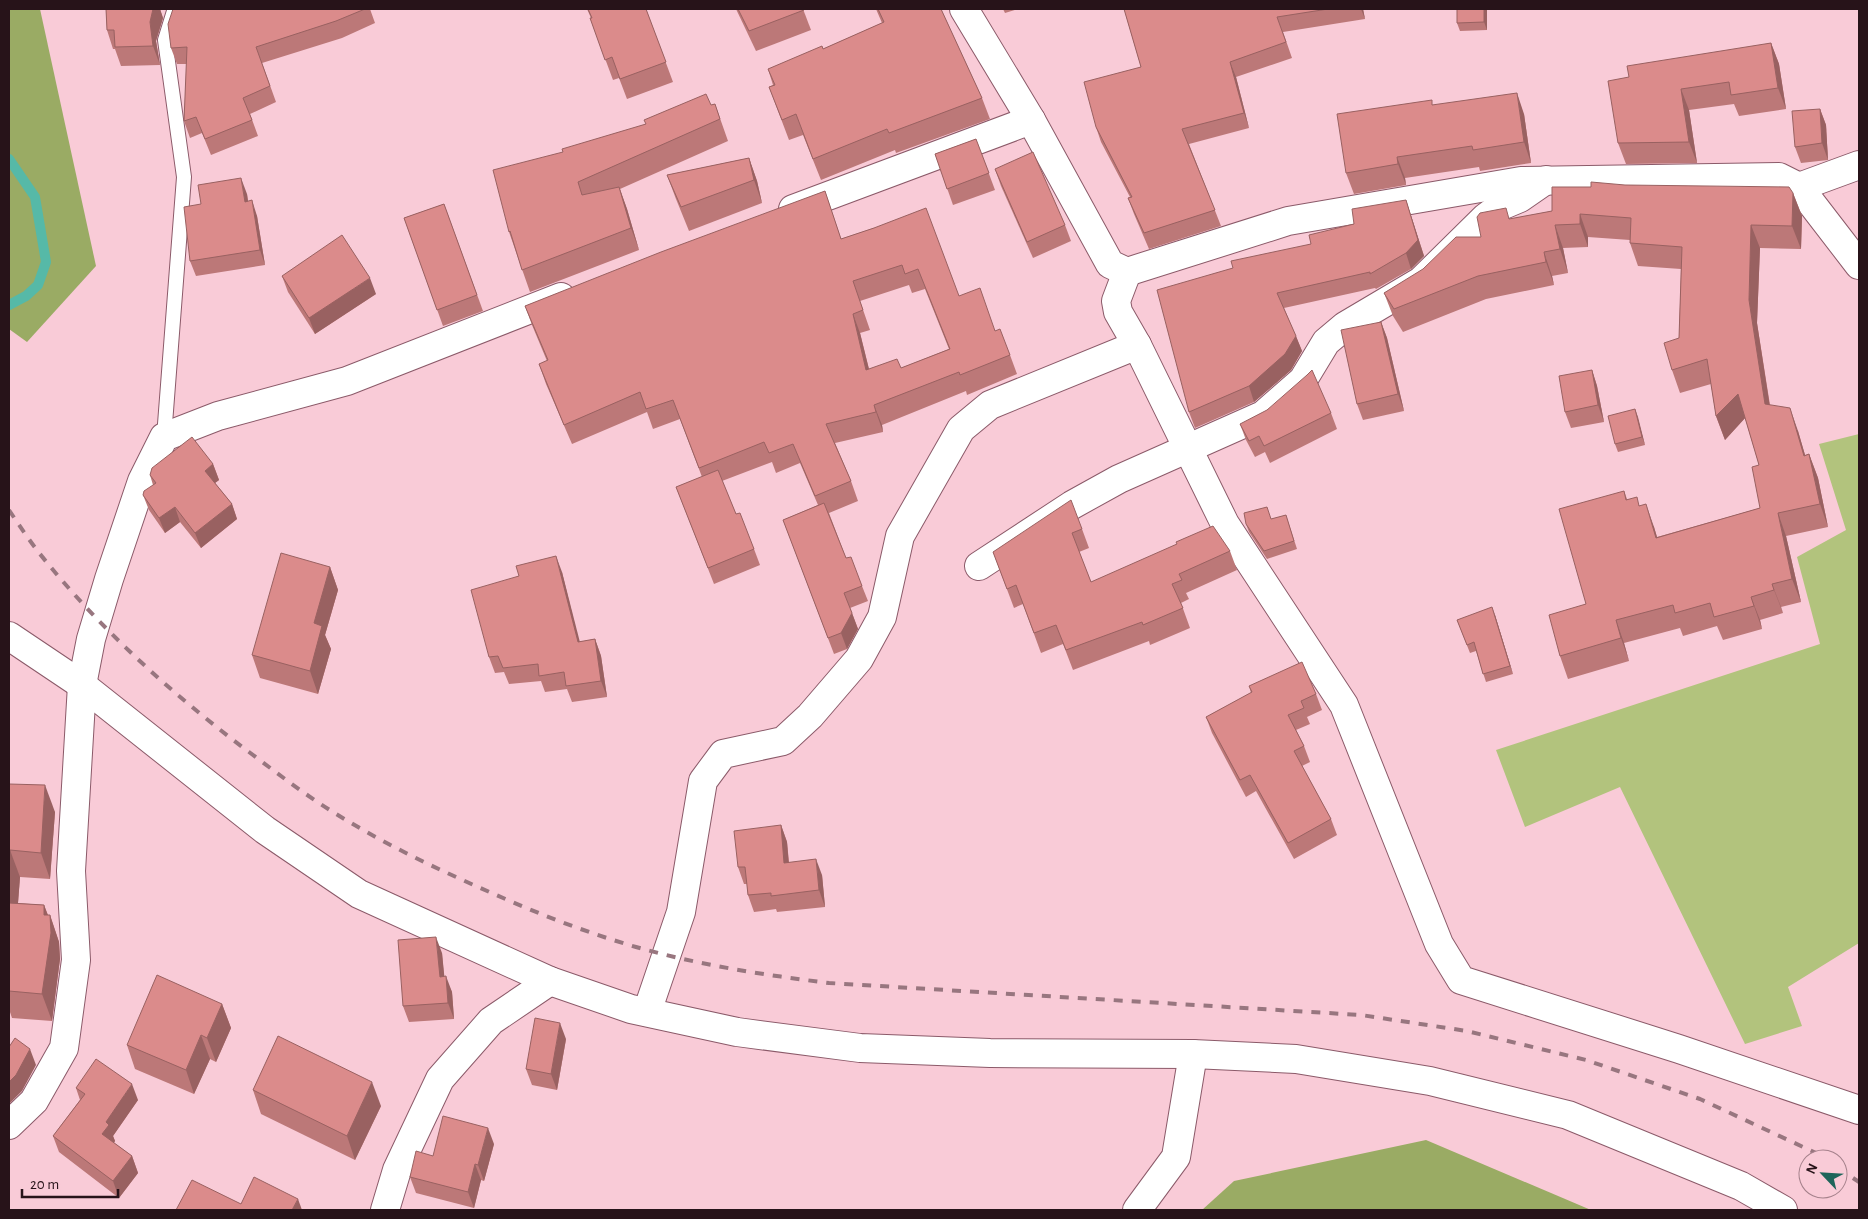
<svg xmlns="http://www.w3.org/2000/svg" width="1868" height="1219" font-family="'Alegreya Sans',sans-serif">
  <rect width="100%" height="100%" fill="#f9cbd7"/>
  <path fill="#b2c37d" d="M 1859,434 L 1859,943 L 1788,987 L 1802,1026 L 1745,1044 L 1620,787 L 1525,827 L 1496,750 L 1820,644 L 1797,557 L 1846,530 L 1819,444 Z"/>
  <g fill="#9aab64">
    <path d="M 9,9 L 40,9 L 96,266 L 27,342 L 9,329 Z"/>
    <path d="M 1426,1140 L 1591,1210 L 1202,1210 L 1234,1181 Z"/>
  </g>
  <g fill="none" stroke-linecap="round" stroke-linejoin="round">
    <path stroke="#56b9a7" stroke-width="10" d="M 9,159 L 35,197 L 46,262 L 38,285 L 26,296 L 9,305"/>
    <defs>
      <path id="lane" d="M 164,437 L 184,177 L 165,40 L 174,11 L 179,9"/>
      <g id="street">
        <path d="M 1799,187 L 1859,165"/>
        <path d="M 793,209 L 1031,120"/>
        <path d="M 1127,272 L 1116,301 L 1118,312 L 1137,345 L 1225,524 L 1344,705 L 1439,944 L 1461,980 L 1679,1049 L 1859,1110"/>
        <path d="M 979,566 L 1072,505 L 1119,479 L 1263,415 L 1303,380 L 1326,342 L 1345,326 L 1421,281 L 1486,217 L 1501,206 L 1520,198 L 1546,180"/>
        <path d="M 9,636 L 82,685 L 265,830 L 359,894 L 550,981 L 631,1009 L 737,1032 L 860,1048 L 990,1053 L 1193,1054 L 1296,1059 L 1430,1081 L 1568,1115 L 1741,1186 L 1783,1210"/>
        <path d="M 647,1012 L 681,912 L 703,781 L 723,754 L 783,741 L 810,716 L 859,659 L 882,617 L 900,536 L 961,429 L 990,405 L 1137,345"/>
        <path d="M 9,1125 L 34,1101 L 64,1048 L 76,960 L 71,871 L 82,685 L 91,639 L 109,579 L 142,481 L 164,437 L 218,416 L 347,381 L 561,297"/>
        <path d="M 385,1210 L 397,1170 L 440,1079 L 491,1021 L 550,981"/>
        <path d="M 1137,1210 L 1176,1157 L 1193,1054"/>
      </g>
      <path id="secondary" d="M 964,9 L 1031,120 L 1110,264 L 1127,272 L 1288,221 L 1521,181 L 1779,177 L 1799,187 L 1859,265"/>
    </defs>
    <use href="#lane" stroke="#8b5a69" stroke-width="16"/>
    <use href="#street" stroke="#8b5a69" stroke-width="30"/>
    <use href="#secondary" stroke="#8b5a69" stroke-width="30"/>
    <use href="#lane" stroke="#fff" stroke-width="14"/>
    <use href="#street" stroke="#fff" stroke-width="28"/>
    <use href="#secondary" stroke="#fff" stroke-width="28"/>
    <g stroke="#98767f" stroke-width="4" stroke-dasharray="9 9" stroke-linecap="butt">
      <path d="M 9,510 C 19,525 29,540 40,554 C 100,629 173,695 249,752 C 277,773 304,794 333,812 C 384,844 439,870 494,894 C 541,915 588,933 636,947 C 699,965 764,975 829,983 L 1361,1015 L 1467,1031 L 1586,1060 L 1700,1099 L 1816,1153 L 1825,1159"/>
      <path d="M 1838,1168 L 1859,1182"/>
    </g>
  </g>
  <g fill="#bc7878" fill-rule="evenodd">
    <path d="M 106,9 L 160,9 L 163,18 L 156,41 L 160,65 L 121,66 L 115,49 L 113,49 L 107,30 Z"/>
    <path d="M 173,9 L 370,9 L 375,23 L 342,38 L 262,63 L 276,102 L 250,114 L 258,136 L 211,155 L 202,133 L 190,138 L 184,121 L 187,64 L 177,64 L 171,48 Z"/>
    <path d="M 587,9 L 646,9 L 673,82 L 627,99 L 619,78 L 613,80 L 590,18 L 591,18 Z"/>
    <path d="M 736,9 L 803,9 L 811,30 L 756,51 Z"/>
    <path d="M 876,9 L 941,9 L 982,98 L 990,119 L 896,153 L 895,150 L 821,180 L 803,135 L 789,140 L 769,87 L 773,85 L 768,69 L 823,49 L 882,23 Z"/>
    <path d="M 1003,9 L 1018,9 L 1005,13 Z"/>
    <path d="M 1124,9 L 1363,9 L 1365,19 L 1283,32 L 1292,58 L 1236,77 L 1249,128 L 1189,144 L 1221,226 L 1149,249 L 1134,214 L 1128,198 L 1130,197 L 1101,142 L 1096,127 L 1141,67 Z"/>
    <path d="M 1487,9 L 1487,30 L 1460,31 L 1457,23 Z"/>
    <path d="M 1771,43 L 1779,64 L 1786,109 L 1739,116 L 1734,104 L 1689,110 L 1697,163 L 1626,164 L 1618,143 L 1629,77 Z"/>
    <path d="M 715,104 L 728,141 L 620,189 L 627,209 L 639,250 L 530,292 L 509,232 L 563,152 Z"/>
    <path d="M 1434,105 L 1524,114 L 1531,163 L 1480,171 L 1479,167 L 1405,178 L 1406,185 L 1354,194 L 1346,173 Z"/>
    <path d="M 1820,109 L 1826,125 L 1828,160 L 1801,163 L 1795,147 Z"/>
    <path d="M 976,139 L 995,190 L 953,205 L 935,154 Z"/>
    <path d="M 749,158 L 757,181 L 762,203 L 689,231 L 676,199 L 667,175 Z"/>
    <path d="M 995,169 L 1065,225 L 1071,241 L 1033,258 L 1001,186 Z"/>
    <path d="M 1625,185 L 1793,193 L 1802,216 L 1801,249 L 1760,248 L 1757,323 L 1770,405 L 1798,431 L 1805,455 L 1809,454 L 1818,478 L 1828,527 L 1786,536 L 1801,602 L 1781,607 L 1783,613 L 1760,620 L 1762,629 L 1723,640 L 1717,626 L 1683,636 L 1680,628 L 1624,643 L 1629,661 L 1568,679 L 1560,656 L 1586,604 L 1624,491 L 1627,499 L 1640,506 L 1654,527 L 1657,537 L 1760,508 L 1759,465 L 1745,418 L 1725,440 L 1716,416 L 1711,384 L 1680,393 L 1672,370 L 1679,338 L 1681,269 L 1638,266 L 1630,243 L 1630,240 L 1588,237 L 1588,247 L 1563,248 L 1568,273 L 1552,276 L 1554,285 L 1486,299 L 1403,332 L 1393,316 L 1384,293 L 1481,237 L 1510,219 L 1552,211 L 1591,187 Z"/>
    <path d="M 825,191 L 841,239 L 874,228 L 959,296 L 995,331 L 1010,355 L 1017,374 L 967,395 L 966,391 L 882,425 L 883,432 L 835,443 L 851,481 L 858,501 L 829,513 L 846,558 L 862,586 L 868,601 L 850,608 L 858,629 L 847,649 L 834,654 L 783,520 L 818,505 L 800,463 L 776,473 L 772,462 L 722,481 L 736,514 L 754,549 L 760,565 L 714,584 L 676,487 L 702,477 L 680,419 L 653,429 L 647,412 L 572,444 L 546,384 L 539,364 L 547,361 L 532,325 L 525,306 ZM 909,285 L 912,293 L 925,289 L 949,349 L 901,368 L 869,369 L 860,333 L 870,330 L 860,301 Z"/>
    <path d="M 247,194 L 248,201 L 257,216 L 265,265 L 196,276 L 190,261 L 201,204 Z"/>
    <path d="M 1406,200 L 1424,256 L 1411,269 L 1376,289 L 1375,288 L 1284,308 L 1302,351 L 1291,370 L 1254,402 L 1195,428 L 1189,412 L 1233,268 L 1311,244 Z"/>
    <path d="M 444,204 L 483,311 L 443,326 L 404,218 Z"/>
    <path d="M 282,276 L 376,294 L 315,334 L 288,292 Z"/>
    <path d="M 1381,322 L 1387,338 L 1404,411 L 1363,420 L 1357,404 Z"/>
    <path d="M 1592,370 L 1597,386 L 1604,422 L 1571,428 L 1565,412 Z"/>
    <path d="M 1635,409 L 1645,445 L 1618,452 L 1615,444 Z"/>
    <path d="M 1331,413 L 1337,429 L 1270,463 L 1265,452 L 1255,457 L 1246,440 L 1240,424 Z"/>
    <path d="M 213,464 L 219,480 L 215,483 L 232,504 L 237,519 L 201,548 L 180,522 L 165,533 L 149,510 L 143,495 L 153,485 L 150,475 Z"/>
    <path d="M 1286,515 L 1297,549 L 1267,559 L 1249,532 L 1246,524 L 1272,519 Z"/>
    <path d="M 1082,529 L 1089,548 L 1079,552 L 1091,582 L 1230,551 L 1237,570 L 1186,593 L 1189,599 L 1181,603 L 1190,628 L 1150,645 L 1149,641 L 1073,670 L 1063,644 L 1041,653 L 1023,604 L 1014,608 L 993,552 Z"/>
    <path d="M 330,567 L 338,590 L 325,635 L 331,649 L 318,694 L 260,678 L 252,655 Z"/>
    <path d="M 562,572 L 579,642 L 595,639 L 601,656 L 607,697 L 572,702 L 567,689 L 545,692 L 541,681 L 509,684 L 504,672 L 495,673 L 489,657 Z"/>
    <path d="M 1495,615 L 1513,674 L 1486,682 L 1476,651 L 1470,653 L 1457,620 Z"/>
    <path d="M 1249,686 L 1316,694 L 1322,710 L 1307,717 L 1310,724 L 1296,730 L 1304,746 L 1310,762 L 1302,766 L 1331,819 L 1337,835 L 1294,859 L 1256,791 L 1246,797 L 1212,733 L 1206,717 L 1251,693 Z"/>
    <path d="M 9,784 L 55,812 L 50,879 L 20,877 L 18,903 L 44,905 L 48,915 L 50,915 L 59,942 L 60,959 L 52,1021 L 12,1018 L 9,1009 Z"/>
    <path d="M 781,825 L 787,842 L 789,862 L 822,875 L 825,907 L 777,912 L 776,909 L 754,912 L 748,895 L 747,884 L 744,884 L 738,867 Z"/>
    <path d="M 442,953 L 444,976 L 452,992 L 454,1019 L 409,1022 L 403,1006 Z"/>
    <path d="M 222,1004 L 231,1028 L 216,1062 L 210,1059 L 194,1094 L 135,1069 L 127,1045 Z"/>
    <path d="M 566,1039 L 557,1090 L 532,1085 L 526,1069 Z"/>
    <path d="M 76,1088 L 138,1100 L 113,1136 L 115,1141 L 114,1143 L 132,1156 L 138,1173 L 119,1198 L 59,1152 L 53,1136 L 80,1100 Z"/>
    <path d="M 253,1090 L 381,1106 L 355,1160 L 261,1114 Z"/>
    <path d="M 494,1144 L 484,1181 L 481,1180 L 474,1208 L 416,1193 L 410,1177 L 433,1156 Z"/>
  </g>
  <g fill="#996161">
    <path d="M 153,9 L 160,9 L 163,18 L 156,41 L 160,65 L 153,46 L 150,22 Z"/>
    <path d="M 1361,9 L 1363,9 L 1365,19 Z"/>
    <path d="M 1484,9 L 1487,9 L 1487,30 L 1484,22 Z"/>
    <path d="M 1771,43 L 1779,64 L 1786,109 L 1778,88 Z"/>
    <path d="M 1230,62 L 1236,77 L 1249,128 L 1244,113 Z"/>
    <path d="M 1681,89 L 1689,110 L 1697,163 L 1689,142 Z"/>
    <path d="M 1517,93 L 1524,114 L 1531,163 L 1524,142 Z"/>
    <path d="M 1820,109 L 1826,125 L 1828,160 L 1822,143 Z"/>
    <path d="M 1397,157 L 1405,178 L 1406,185 L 1398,164 Z"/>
    <path d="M 749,158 L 757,181 L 762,203 L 754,180 Z"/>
    <path d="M 241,178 L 247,194 L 250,217 L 245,202 Z"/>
    <path d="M 619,187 L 627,209 L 639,250 L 631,228 Z"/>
    <path d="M 1793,193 L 1802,216 L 1801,249 L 1792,226 Z"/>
    <path d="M 252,200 L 257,216 L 265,265 L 260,250 Z"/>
    <path d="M 1406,200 L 1424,256 L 1411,269 L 1406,253 Z"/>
    <path d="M 1580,214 L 1588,237 L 1588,247 L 1580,224 Z"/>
    <path d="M 1555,225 L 1563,248 L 1568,273 L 1560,249 Z"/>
    <path d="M 1751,225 L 1760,248 L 1757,323 L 1773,427 L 1765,404 L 1749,300 Z"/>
    <path d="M 1544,252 L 1552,276 L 1554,285 L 1546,262 Z"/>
    <path d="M 370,278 L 376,294 L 315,334 L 309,318 Z"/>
    <path d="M 853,314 L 860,333 L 874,390 L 866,370 Z"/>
    <path d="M 1381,322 L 1387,338 L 1404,411 L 1398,394 Z"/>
    <path d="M 1296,336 L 1302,351 L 1291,370 L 1254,402 L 1249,386 Z"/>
    <path d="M 1592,370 L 1597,386 L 1604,422 L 1598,405 Z"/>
    <path d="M 1738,394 L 1746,417 L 1725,440 L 1716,416 Z"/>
    <path d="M 874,405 L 882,425 L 883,432 L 876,412 Z"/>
    <path d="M 1790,408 L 1798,431 L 1812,479 L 1804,456 Z"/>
    <path d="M 1635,409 L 1638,417 L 1645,445 L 1642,437 Z"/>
    <path d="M 1809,454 L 1818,478 L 1828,527 L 1820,504 Z"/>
    <path d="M 213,464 L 219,480 L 211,486 L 205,471 Z"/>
    <path d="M 232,504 L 237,519 L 201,548 L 195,533 Z"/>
    <path d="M 1646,504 L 1654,527 L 1664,561 L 1656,538 Z"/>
    <path d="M 175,507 L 180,522 L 165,533 L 159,518 Z"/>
    <path d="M 1778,513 L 1786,536 L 1801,602 L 1792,579 Z"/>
    <path d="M 556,556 L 562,572 L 584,658 L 578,642 Z"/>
    <path d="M 330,567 L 338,590 L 325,635 L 331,649 L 318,694 L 310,671 L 314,623 Z"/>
    <path d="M 1772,584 L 1781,607 L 1783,613 L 1774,590 Z"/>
    <path d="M 1751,597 L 1760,620 L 1762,629 L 1754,606 Z"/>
    <path d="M 1492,607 L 1495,615 L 1513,674 L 1510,666 Z"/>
    <path d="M 852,613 L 858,629 L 847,649 L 841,633 Z"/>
    <path d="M 1616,620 L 1624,643 L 1629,661 L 1621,638 Z"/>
    <path d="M 595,639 L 601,656 L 607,697 L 601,681 Z"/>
    <path d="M 45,785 L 55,812 L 50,879 L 41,853 Z"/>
    <path d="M 781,825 L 787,842 L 790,879 L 784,863 Z"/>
    <path d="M 10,850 L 20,877 L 16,929 L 9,909 L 9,869 Z"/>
    <path d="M 816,859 L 822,875 L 825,907 L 819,890 Z"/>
    <path d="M 44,905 L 50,921 L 50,915 L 59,942 L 60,959 L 52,1021 L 42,994 Z"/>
    <path d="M 436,937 L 442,953 L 446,993 L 440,977 Z"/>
    <path d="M 446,976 L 452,992 L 454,1019 L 448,1003 Z"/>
    <path d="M 222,1004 L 231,1028 L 216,1062 L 207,1038 Z"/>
    <path d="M 560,1023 L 566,1039 L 557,1090 L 551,1074 Z"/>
    <path d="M 201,1035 L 210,1059 L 194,1094 L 186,1070 Z"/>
    <path d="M 30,1049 L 36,1065 L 22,1091 L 9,1104 L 9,1082 Z"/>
    <path d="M 372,1082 L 381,1106 L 355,1160 L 347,1136 Z"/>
    <path d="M 132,1084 L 138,1100 L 113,1136 L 115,1141 L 108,1150 L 102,1134 L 106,1122 Z"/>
    <path d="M 488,1128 L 494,1144 L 484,1181 L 478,1165 Z"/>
    <path d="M 132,1156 L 138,1173 L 119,1198 L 113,1181 Z"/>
    <path d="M 475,1164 L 481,1180 L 474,1208 L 468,1192 Z"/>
    <path d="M 298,1199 L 302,1210 L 292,1210 Z"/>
  </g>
  <g fill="#db8b8b" stroke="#996161" fill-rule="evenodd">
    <path d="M 106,9 L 153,9 L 150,22 L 153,46 L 115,47 L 114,30 L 107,30 Z"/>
    <path d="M 173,9 L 365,9 L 336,21 L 256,47 L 270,86 L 243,98 L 252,120 L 205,139 L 196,117 L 184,121 L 187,47 L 171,48 L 168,24 Z"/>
    <path d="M 588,9 L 646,9 L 666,62 L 620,79 L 612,57 L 605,60 L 590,18 L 592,18 Z"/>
    <path d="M 738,9 L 803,9 L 804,10 L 749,31 Z"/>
    <path d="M 878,9 L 941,9 L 982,98 L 889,133 L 887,129 L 813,159 L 796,114 L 782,120 L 769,87 L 775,85 L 768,69 L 822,46 L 823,49 L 884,22 Z"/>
    <path d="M 1124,9 L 1328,9 L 1277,17 L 1286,42 L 1230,62 L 1244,113 L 1182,129 L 1215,210 L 1144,233 L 1128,198 L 1132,197 L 1096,127 L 1084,82 L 1141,67 Z"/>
    <path d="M 1457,9 L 1484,9 L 1484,22 L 1457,23 Z"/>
    <path d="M 1771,43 L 1778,88 L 1731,95 L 1729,82 L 1681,89 L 1689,142 L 1618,143 L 1608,81 L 1629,77 L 1627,66 Z"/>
    <path d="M 1517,93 L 1524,142 L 1473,150 L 1472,146 L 1397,157 L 1398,164 L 1346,173 L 1337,114 L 1432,100 L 1432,105 Z"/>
    <path d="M 706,94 L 711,105 L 715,104 L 720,119 L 578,182 L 582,195 L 619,187 L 631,228 L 522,270 L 510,231 L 509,232 L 493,170 L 563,152 L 562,149 L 646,124 L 644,120 Z"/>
    <path d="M 1820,109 L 1822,143 L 1795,147 L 1792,111 Z"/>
    <path d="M 976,139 L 989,173 L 947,189 L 935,154 Z"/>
    <path d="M 1033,152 L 1065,225 L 1027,242 L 995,169 Z"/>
    <path d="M 749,158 L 754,180 L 681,207 L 667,175 Z"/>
    <path d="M 241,178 L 245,202 L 252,200 L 260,250 L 190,261 L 184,207 L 201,204 L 198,185 Z"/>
    <path d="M 1591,182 L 1625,185 L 1789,187 L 1793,193 L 1792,226 L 1751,225 L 1749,300 L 1765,404 L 1790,408 L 1804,456 L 1809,454 L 1820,504 L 1778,513 L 1792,579 L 1772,584 L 1774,590 L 1751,597 L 1754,606 L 1714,617 L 1710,603 L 1675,613 L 1673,605 L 1616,620 L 1621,638 L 1560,656 L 1549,615 L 1586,604 L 1559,509 L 1624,491 L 1626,500 L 1637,497 L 1639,506 L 1646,504 L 1656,538 L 1760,508 L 1752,467 L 1759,465 L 1738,394 L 1716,416 L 1707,359 L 1672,370 L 1664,343 L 1679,338 L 1682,247 L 1630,243 L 1631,218 L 1580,214 L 1580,224 L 1555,225 L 1560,249 L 1544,252 L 1546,262 L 1478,276 L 1394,309 L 1384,293 L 1423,269 L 1456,237 L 1481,237 L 1477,217 L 1480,213 L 1506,208 L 1509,219 L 1552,211 L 1552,187 L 1591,187 Z"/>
    <path d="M 825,191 L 841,239 L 874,228 L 926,208 L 959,296 L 980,288 L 995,331 L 1000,329 L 1010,355 L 960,375 L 959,372 L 874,405 L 876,412 L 826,424 L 851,481 L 815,496 L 793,444 L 769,453 L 764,442 L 699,468 L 673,400 L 646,409 L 640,392 L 564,425 L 539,364 L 548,360 L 525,306 L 661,252 ZM 902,265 L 905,274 L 918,269 L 950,349 L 901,368 L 897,359 L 866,370 L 853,314 L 863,310 L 853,281 Z"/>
    <path d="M 1406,200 L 1418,240 L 1406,253 L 1370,274 L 1370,272 L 1277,293 L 1296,336 L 1285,354 L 1249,386 L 1189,412 L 1157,290 L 1233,268 L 1231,261 L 1311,244 L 1309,235 L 1354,224 L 1352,209 Z"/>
    <path d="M 444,204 L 477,295 L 437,310 L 404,218 Z"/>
    <path d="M 342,235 L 370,278 L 309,318 L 282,276 Z"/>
    <path d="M 1381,322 L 1398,394 L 1357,404 L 1341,330 Z"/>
    <path d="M 1312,370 L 1331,413 L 1264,446 L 1259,436 L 1249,441 L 1240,424 L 1267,410 L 1307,375 Z"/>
    <path d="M 1592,370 L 1598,405 L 1565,412 L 1559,376 Z"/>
    <path d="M 1635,409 L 1642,437 L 1615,444 L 1608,416 Z"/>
    <path d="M 192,437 L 213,464 L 205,471 L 232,504 L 195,533 L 175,507 L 159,518 L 143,495 L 144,491 L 156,483 L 150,475 L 152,468 Z"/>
    <path d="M 718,470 L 736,514 L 740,513 L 754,549 L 708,568 L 676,487 Z"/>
    <path d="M 1071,500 L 1082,529 L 1072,533 L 1091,582 L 1177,544 L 1176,542 L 1213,526 L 1230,551 L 1179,574 L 1182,580 L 1172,584 L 1183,608 L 1143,625 L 1142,622 L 1066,650 L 1056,625 L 1034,633 L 1016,585 L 1007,589 L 993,552 Z"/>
    <path d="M 824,503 L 846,558 L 851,557 L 862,586 L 844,593 L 852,613 L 841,633 L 828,638 L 783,520 Z"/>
    <path d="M 1267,507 L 1271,519 L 1286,515 L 1294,541 L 1264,551 L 1246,524 L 1244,513 Z"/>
    <path d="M 281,553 L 330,567 L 314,623 L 322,626 L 310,671 L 252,655 Z"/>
    <path d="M 556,556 L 578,642 L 595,639 L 601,681 L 566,686 L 564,672 L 539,676 L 538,664 L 503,668 L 498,656 L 489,657 L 471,590 L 519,576 L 516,566 Z"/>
    <path d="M 1492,607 L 1510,666 L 1483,674 L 1474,642 L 1467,645 L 1457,620 Z"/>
    <path d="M 1302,662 L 1316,694 L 1301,701 L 1304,708 L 1288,715 L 1304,746 L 1294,751 L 1331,819 L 1288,843 L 1250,775 L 1240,780 L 1206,717 L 1252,692 L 1249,686 Z"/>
    <path d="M 9,784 L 45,785 L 41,853 L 10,850 L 9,869 Z"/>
    <path d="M 781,825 L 784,863 L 816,859 L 819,890 L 771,896 L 771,893 L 748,895 L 745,867 L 738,867 L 734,831 Z"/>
    <path d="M 9,903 L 44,905 L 44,915 L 50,915 L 51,933 L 42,994 L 9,991 Z"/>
    <path d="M 436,937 L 440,977 L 446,976 L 448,1003 L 403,1006 L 398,940 Z"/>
    <path d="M 157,975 L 222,1004 L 207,1038 L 201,1035 L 186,1070 L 127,1045 Z"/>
    <path d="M 535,1018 L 560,1023 L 551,1074 L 526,1069 Z"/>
    <path d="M 278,1036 L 372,1082 L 347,1136 L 253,1090 Z"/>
    <path d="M 15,1038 L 30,1049 L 16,1075 L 9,1082 L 9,1047 Z"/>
    <path d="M 96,1059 L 132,1084 L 106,1122 L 109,1125 L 102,1134 L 132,1156 L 113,1181 L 53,1136 L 85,1094 L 76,1088 Z"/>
    <path d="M 443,1116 L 488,1128 L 478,1165 L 475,1164 L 468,1192 L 410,1177 L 416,1151 L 433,1156 Z"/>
    <path d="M 254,1177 L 298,1199 L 292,1210 L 176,1210 L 192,1180 L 241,1204 Z"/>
  </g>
  <rect width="1868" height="1219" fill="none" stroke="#271319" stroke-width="20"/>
  <g transform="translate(1823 1174) rotate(295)"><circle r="24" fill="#f9cbd7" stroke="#a5818b"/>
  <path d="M0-4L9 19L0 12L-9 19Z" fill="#1e655a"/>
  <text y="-8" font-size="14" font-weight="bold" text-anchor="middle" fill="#271319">N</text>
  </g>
  <path d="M22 1189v8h96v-8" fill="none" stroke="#271319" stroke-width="2.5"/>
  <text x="30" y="1189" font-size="15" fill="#271319" stroke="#f9cbd7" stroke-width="4" paint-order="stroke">20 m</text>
</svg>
